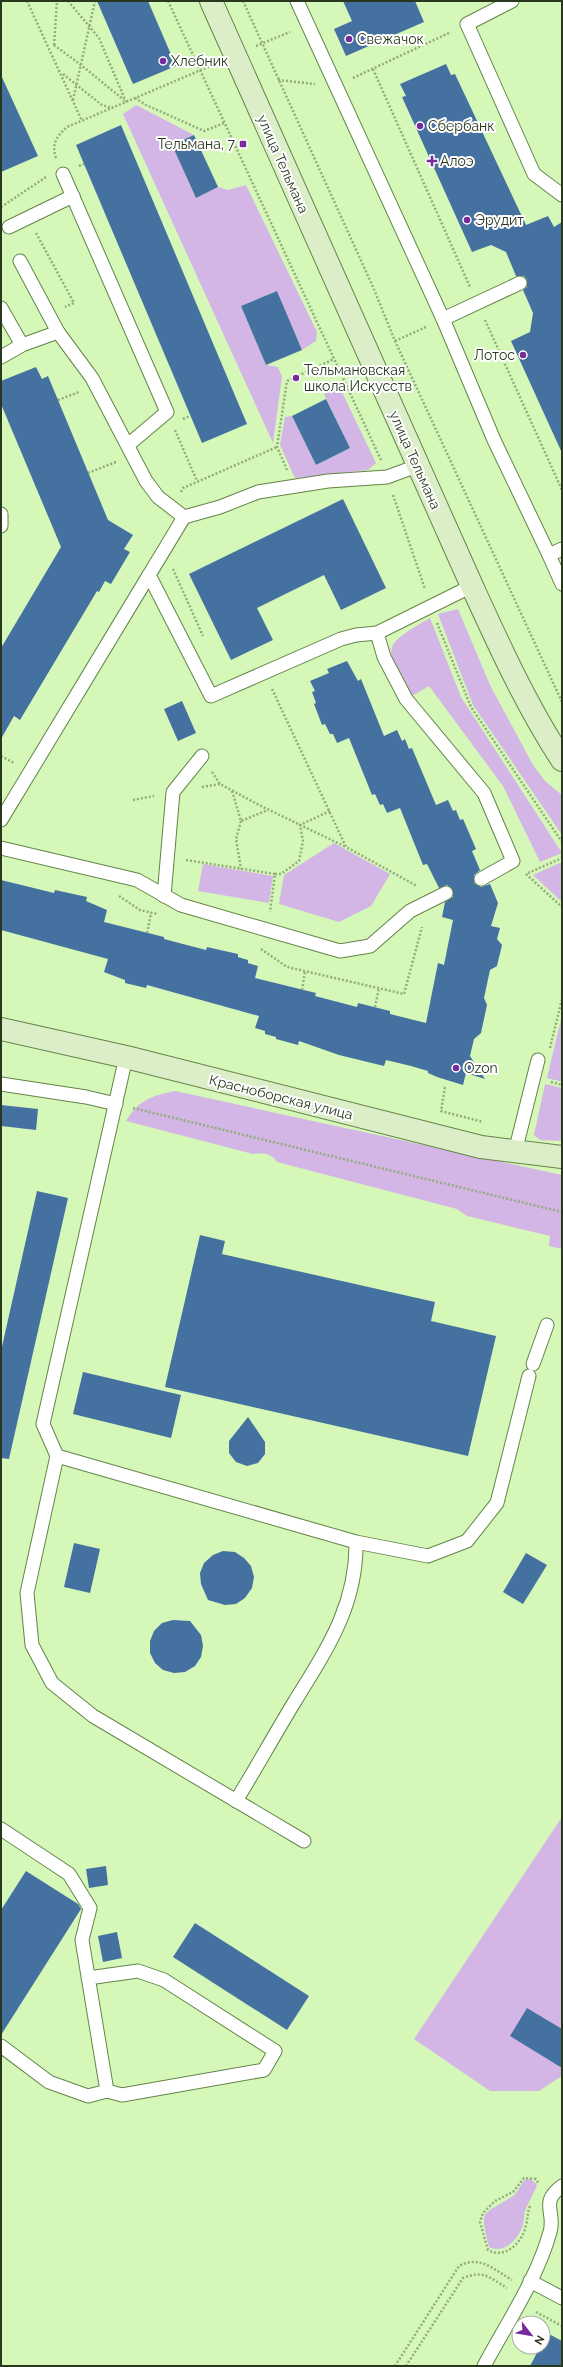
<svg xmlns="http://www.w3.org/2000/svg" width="563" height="2367" font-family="Raleway,sans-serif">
  <rect width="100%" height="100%" fill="#d5f8b9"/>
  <g fill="#d3b6e6">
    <path d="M 136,105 L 194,135 L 172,145 L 196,198 L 218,187 L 228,190 L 246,185 L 317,332 L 316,341 L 302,350 L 277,291 L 241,306 L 266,365 L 278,367 L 282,377 L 273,443 L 123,114 Z"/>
    <path d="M 340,388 L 376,463 L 368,470 L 295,478 L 280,445 L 285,417 L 292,416 L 316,465 L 350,448 L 324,394 Z"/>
    <path d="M 458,609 L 490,685 L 533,765 L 545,781 L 562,795 L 562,835 L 473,705 L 438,614 Z"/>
    <path d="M 430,618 L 461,697 L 562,853 L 540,862 L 503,786 L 429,686 L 412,696 C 385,647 378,648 430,618 Z"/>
    <path d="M 334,843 L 390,874 L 371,906 L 339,922 L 279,904 L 284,875 Z"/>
    <path d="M 562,862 L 562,902 L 533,875 Z"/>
    <path d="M 203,864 L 273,876 L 269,903 L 198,891 Z"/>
    <path d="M 562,1015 L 562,1082 L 547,1078 Z"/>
    <path d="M 545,1084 L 562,1088 L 562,1141 L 540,1140 L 534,1135 Z"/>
    <path d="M 175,1091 L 562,1175 L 562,1249 L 549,1246 L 550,1236 L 467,1216 L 457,1209 L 277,1162 C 271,1153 264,1153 253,1154 L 126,1121 C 140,1099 151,1096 175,1091 Z"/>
    <path d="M 562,1817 L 562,2076 L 539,2091 L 490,2091 L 414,2039 Z"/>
    <path d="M 526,2179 L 531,2179 L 537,2185 C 534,2194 528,2202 525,2211 C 524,2215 524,2220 523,2224 C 520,2238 504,2255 489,2247 C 479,2207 482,2216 513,2196 C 519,2192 520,2183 526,2179 Z"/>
  </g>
  <g fill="#4571a1">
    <path d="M 97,1 L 148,1 L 176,66 L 133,84 Z"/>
    <path d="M 343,1 L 415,1 L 424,22 L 346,56 L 334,29 L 352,21 Z"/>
    <path d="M 446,64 L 451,75 L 455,74 L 526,225 L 548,216 L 554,227 L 562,222 L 562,453 L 511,341 L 530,332 L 533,313 L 523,290 L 527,287 L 527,280 L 524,276 L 516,276 L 506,252 L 491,245 L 472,252 L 402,97 L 406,96 L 400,84 Z"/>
    <path d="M 1,75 L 38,156 L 1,172 Z"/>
    <path d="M 121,125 L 247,424 L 202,443 L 76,145 Z"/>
    <path d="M 194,135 L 218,187 L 196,198 L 172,145 Z"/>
    <path d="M 277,291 L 302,350 L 266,365 L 241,306 Z"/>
    <path d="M 36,367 L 42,379 L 48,376 L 108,520 L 133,535 L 124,549 L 130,552 L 111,584 L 105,581 L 99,592 L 97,591 L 20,720 L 14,716 L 1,739 L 1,648 L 61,547 L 1,404 L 1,381 Z"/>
    <path d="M 326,399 L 350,448 L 316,465 L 292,416 Z"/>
    <path d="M 343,499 L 386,588 L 341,610 L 324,575 L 257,608 L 273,640 L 231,660 L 189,574 Z"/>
    <path d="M 347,661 L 358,681 L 361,679 L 384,736 L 397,730 L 402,741 L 405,739 L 409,749 L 412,748 L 436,805 L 448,800 L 453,811 L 456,810 L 460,820 L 463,819 L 476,849 L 472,851 L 480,870 L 474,875 L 474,883 L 481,887 L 490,884 L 498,903 L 491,926 L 500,928 L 497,939 L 502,945 L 497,966 L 490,970 L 484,998 L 487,1005 L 481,1033 L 474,1039 L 470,1056 L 485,1079 L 466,1073 L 463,1085 L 437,1077 L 428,1073 L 428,1071 L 411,1066 L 386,1060 L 384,1066 L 339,1055 L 299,1041 L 298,1045 L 276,1039 L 276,1037 L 265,1034 L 265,1031 L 255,1028 L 259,1016 L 147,985 L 146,988 L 125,983 L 125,980 L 104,972 L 108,959 L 1,930 L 1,880 L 54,893 L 55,890 L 87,897 L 86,901 L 107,910 L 104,922 L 164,937 L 164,939 L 206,950 L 207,947 L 238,954 L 238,957 L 248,960 L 248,963 L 258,966 L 255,978 L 316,993 L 315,996 L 357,1007 L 358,1003 L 390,1011 L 390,1014 L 426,1023 L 438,963 L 444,965 L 453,920 L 442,917 L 445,902 L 453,897 L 453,890 L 447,885 L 439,888 L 427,864 L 423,865 L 400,808 L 387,813 L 383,804 L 380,805 L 375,794 L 372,795 L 349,738 L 337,743 L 333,734 L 330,734 L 325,724 L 322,725 L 314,704 L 316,703 L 312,692 L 315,691 L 310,681 L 329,673 L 327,669 Z"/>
    <path d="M 182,701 L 196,733 L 178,741 L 164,709 Z"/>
    <path d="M 1,1105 L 38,1109 L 36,1130 L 1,1126 Z"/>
    <path d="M 37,1191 L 68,1198 L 9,1459 L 1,1458 L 1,1351 Z"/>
    <path d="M 200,1235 L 225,1241 L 222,1254 L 435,1302 L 431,1321 L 496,1336 L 468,1456 L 165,1387 Z"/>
    <path d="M 83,1372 L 181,1395 L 171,1438 L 73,1414 Z"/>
    <path d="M 248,1417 L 265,1442 L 265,1454 L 258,1463 L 247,1466 L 236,1462 L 229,1453 L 229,1441 Z"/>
    <path d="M 74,1543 L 100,1549 L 90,1593 L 64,1587 Z"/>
    <path d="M 223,1551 L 235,1552 L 244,1558 L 251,1566 L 254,1577 L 252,1588 L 245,1598 L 236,1604 L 225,1605 L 208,1600 L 201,1584 L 200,1573 L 204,1563 L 213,1555 Z"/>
    <path d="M 526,1553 L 547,1565 L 523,1604 L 503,1592 Z"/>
    <path d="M 173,1620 L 190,1621 L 201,1635 L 203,1646 L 201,1657 L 195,1666 L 185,1672 L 174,1673 L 163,1670 L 155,1663 L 150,1653 L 150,1641 L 154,1631 L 162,1623 Z"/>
    <path d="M 106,1866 L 108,1885 L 89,1888 L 86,1869 Z"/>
    <path d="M 26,1871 L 78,1904 L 81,1909 L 1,2035 L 1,1910 Z"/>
    <path d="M 195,1923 L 309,1996 L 287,2030 L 173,1957 Z"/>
    <path d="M 117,1932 L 122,1958 L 103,1962 L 98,1936 Z"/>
    <path d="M 527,2008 L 562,2029 L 562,2068 L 510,2036 Z"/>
    <path d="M 547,2333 L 562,2341 L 562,2366 L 530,2366 L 540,2347 L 543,2347 L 543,2341 Z"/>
  </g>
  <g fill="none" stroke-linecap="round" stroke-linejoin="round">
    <defs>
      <g id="lane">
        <path d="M 297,1 L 443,319 L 494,440 L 549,555"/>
        <path d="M 512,1 L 467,24 L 534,174 L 562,195"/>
        <path d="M 63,174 L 167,412 L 128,445"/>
        <path d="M 9,227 L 73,196"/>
        <path d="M 20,261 L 58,332"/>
        <path d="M 1,308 L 22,345"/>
        <path d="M 443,319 L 520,283"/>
        <path d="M 1,357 L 22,345 L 58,332 L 92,378 L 146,481 L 158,497 L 184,517 L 220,507 L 258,492 L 328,481 L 387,477 L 417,466"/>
        <path d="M 1,514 L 1,526"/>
        <path d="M 184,517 L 149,575 L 211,696 L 341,639 L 356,635 L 377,633 L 472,586"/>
        <path d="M 562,549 L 549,555 L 562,584"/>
        <path d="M 377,633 L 384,657 L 406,699 L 484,793 L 513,861 L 481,879"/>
        <path d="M 1,820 L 149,575"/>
        <path d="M 1,848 L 137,880 L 181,905 L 340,951 L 370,946 L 410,911 L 446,893"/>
        <path d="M 164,896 L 173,792 L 202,756"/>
        <path d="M 126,1057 L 43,1424 L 57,1456 L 356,1542 L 428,1556 L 467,1541 L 497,1503 L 529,1376"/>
        <path d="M 1,1084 L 86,1097 L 116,1104"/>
        <path d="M 515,1152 L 538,1060"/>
        <path d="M 533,1364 L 547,1325"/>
        <path d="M 57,1456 L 27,1593 L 32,1645 L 52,1683 L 93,1716 L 304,1841"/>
        <path d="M 236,1801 C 256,1768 275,1734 295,1701 C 327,1649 357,1605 356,1542"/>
        <path d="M 1,1829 L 69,1874 L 90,1908 L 82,1940 L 107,2091 L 122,2095 L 264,2070 L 275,2051 L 164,1980 L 138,1971 L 88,1978"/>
        <path d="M 1,2046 L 49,2082 L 88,2096 L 107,2091"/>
        <path d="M 530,2281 L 562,2298"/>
        <path d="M 484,2366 C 507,2323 537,2279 550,2232 C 556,2212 539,2203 562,2186"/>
      </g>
      <g id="secondary">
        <path d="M 211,1 L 472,586 C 499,645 526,705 562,760"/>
        <path d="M 1,1029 L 126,1057 L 481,1147 L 562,1157"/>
      </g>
    </defs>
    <use href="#lane" stroke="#648449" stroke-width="15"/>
    <use href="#secondary" stroke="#648449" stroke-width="24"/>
    <g stroke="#92ac7c" stroke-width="2.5" stroke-dasharray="2 2" stroke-linecap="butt">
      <path d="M 27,1 L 82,121"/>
      <path d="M 68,1 L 99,38 L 126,102"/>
      <path d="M 168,1 L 381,460"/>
      <path d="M 243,1 L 373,287 L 395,341 L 562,702"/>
      <path d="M 54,45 L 81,65 L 124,100"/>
      <path d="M 54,45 L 57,1"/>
      <path d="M 256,46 L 290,32"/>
      <path d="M 373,69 L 470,287"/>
      <path d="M 63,74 L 102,105 L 112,108"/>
      <path d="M 353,78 L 451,32"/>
      <path d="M 278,80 L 315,84"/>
      <path d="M 135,98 L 146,105 L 204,131 L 224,123"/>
      <path d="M 73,100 L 95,1"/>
      <path d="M 56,158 C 51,144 57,136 67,127 L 215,64"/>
      <path d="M 79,166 L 84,164"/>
      <path d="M 1,207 L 46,177"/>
      <path d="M 36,233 L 74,303 L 65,307"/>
      <path d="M 485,320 L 562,490"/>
      <path d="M 395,341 L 426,327"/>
      <path d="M 58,400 L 79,392"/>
      <path d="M 183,419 L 190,416"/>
      <path d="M 175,430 L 197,481"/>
      <path d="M 287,470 L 277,447 L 287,381 L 334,359"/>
      <path d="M 88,473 L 116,462"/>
      <path d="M 181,492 L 183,488 L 277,447"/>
      <path d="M 393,495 L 425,589"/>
      <path d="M 173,569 L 203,636"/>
      <path d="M 437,623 L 471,707 L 562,842"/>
      <path d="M 272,689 L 346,847 L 417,886"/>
      <path d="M 1,756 L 14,763"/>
      <path d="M 212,772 L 220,784 L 261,806 L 346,847"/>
      <path d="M 202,787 L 220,784"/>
      <path d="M 232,791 L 241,821 L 268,810"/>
      <path d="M 133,800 L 154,796"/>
      <path d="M 241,821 L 236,839 L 241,869"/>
      <path d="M 186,860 L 275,874 L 270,912"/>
      <path d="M 528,873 L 562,858"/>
      <path d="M 275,874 L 281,874 L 299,861 L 303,841 L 300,825 L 330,811"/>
      <path d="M 526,874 L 562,907"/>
      <path d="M 119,896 L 140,910 L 157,914"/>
      <path d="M 147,933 L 151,913"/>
      <path d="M 261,949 L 287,967 L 404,994 L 422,927"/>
      <path d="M 302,990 L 305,972"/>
      <path d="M 375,1007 L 379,988"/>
      <path d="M 550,1048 L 562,999"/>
      <path d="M 551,1082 L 562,1085"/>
      <path d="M 445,1087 L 441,1111 L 483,1122"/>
      <path d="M 133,1108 L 562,1212"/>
      <path d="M 530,2206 C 527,2213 528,2218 526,2225 C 523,2242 505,2260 488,2250 L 480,2222 L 483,2213 L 495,2201 L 513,2192 L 524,2178 L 536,2179 L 538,2183"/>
      <path d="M 536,2312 L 562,2326"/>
      <path d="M 395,2366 L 459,2266 C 480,2255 493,2269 512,2280"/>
      <path d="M 406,2366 L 463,2278 C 483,2270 489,2277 507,2288"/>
    </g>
    <use href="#lane" stroke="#fff" stroke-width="13"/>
    <use href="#secondary" stroke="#dbeec8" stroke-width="22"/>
  </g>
  <g fill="#762a9c" stroke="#fff" stroke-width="1.5">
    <circle cx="349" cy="39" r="4"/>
    <circle cx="163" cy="61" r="4"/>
    <circle cx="420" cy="126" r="4"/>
    <rect x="239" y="140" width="8" height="8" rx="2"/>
    <path d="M430 155h4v4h4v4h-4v4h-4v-4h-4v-4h4z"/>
    <circle cx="467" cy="220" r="4"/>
    <circle cx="523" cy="355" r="4"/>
    <circle cx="296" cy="378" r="4"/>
    <circle cx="456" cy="1068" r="4"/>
  </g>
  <g text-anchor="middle" stroke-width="4" stroke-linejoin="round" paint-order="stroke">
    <g font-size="14" fill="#29371e" stroke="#fff" text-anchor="start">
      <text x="357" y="44">Свежачок</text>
      <text x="171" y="66">Хлебник</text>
      <text x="428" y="131">Сбербанк</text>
      <text x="235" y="149" text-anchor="end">Тельмана, 7</text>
      <text x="440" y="166">Алоэ</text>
      <text x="475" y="225">Эрудит</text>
      <text x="515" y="360" text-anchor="end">Лотос</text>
      <text x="304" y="375">Тельмановская<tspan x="304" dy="16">школа Искусств</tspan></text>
      <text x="464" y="1073">Ozon</text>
    </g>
    <g font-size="14" fill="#29371e" stroke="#fff">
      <text transform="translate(283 164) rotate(66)" y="5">улица Тельмана</text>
      <text transform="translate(415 460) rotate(66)" y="5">улица Тельмана</text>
      <text transform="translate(281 1097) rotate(14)" y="5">Красноборская улица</text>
    </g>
  </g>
  <rect width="563" height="2367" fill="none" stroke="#29371e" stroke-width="4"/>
  <g transform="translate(531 2335) rotate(121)"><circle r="19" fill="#ffffff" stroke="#a9afa5"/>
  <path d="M0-3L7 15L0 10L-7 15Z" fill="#762a9c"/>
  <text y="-6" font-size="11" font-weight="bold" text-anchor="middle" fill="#29371e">N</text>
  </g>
</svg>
